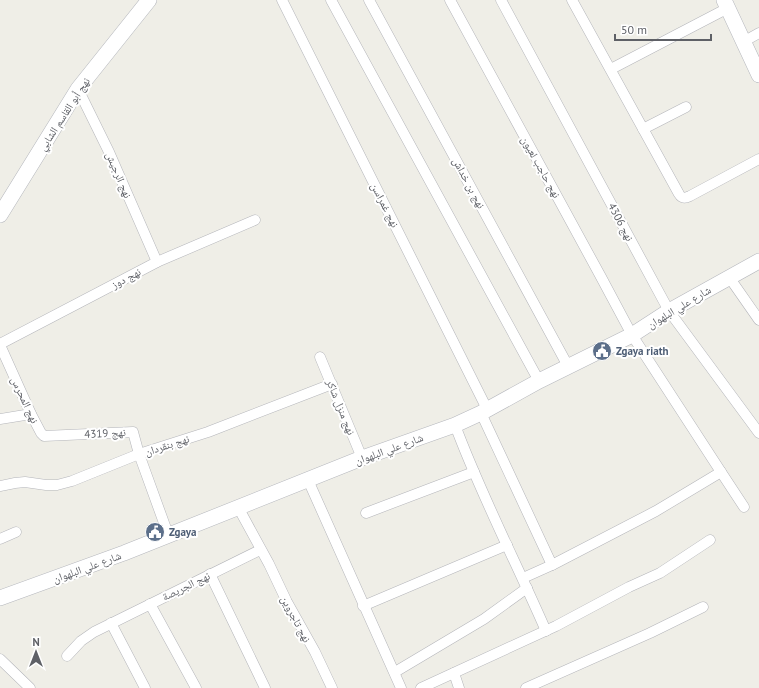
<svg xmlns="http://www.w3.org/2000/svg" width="759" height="688" font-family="'PT Sans','Noto Naskh Arabic',sans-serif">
  <rect width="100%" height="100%" fill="#efeee7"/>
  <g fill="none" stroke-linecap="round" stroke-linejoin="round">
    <defs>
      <g id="street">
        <path d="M 282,0 L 487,409"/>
        <path d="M 331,0 L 539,381"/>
        <path d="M 369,0 L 568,366"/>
        <path d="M 450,0 L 601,277 L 632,335 L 721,472 L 656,511 L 552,565 L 523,578"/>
        <path d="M 501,0 L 669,311 L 759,433"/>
        <path d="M 572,0 L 679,194 C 682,199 686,198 690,196 L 759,159"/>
        <path d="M 743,42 L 759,33"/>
        <path d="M 611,69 L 728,8"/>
        <path d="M 78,89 L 109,152 L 157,262"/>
        <path d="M 643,129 L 686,107"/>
        <path d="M 729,277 L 759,320"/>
        <path d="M 0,344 L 157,262 L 255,220"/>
        <path d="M 0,345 L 31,414 L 41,433 L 44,436 L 133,432 L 139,454 L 168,534"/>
        <path d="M 320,357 L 362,458"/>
        <path d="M 481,413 L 552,565"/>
        <path d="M 0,419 L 31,414"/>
        <path d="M 455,425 C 481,495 516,562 546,631"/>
        <path d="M 721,472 L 744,507"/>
        <path d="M 308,480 L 401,688"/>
        <path d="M 0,486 L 15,483 L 25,482 L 46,485 L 57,485 L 72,481 L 139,454 L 208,432 L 332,384"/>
        <path d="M 238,507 L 269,564 L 287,602 L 315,652 L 332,688"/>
        <path d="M 366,513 L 474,472"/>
        <path d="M 0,539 L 16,532"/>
        <path d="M 210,574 L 265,688"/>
        <path d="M 150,604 L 196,688"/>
        <path d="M 363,606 L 507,545"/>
        <path d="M 111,623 L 145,688"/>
        <path d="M 67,656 L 81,641 L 94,632 L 260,550"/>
        <path d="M 0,659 L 30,688"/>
        <path d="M 395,672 L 484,619 L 527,588"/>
        <path d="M 454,673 L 459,688"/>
        <path d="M 421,688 L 556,626 L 629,587 L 660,573 L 710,540"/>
        <path d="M 526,688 L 650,633 L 703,607"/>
      </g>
      <g id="secondary">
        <path d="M 724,0 L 759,75"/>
        <path d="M 0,215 L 78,89 L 149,0"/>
        <path d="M 0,598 L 124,553 L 362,458 L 455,425 L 481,413 L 539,381 L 632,335 L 669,311 L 759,261"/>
      </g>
    </defs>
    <use href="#street" stroke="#b4b5ba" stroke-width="11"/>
    <use href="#secondary" stroke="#b5b7bd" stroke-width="16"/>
    <use href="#street" stroke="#fff" stroke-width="10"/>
    <use href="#secondary" stroke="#fff" stroke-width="15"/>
  </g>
  <defs>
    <symbol id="civic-disc" viewBox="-11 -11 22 22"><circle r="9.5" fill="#5c6f8a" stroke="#fff"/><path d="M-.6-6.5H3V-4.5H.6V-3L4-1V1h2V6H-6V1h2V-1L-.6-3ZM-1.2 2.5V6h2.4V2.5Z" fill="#fff"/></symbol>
  </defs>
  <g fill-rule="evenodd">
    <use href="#civic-disc" x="591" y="340" width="22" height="22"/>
    <use href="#civic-disc" x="144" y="521" width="22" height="22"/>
  </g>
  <g text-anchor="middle" stroke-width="4" stroke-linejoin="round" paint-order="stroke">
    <g font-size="11" fill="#5e6066" stroke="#fff">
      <text transform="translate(64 114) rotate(-57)" y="4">نهج أبو القاسم الشابي</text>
      <text transform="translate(541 167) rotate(61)" y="4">نهج حاجب لعيون</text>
      <text transform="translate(119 175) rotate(67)" y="4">نهج الرجيش</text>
      <text transform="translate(469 183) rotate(62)" y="4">نهج بن خداش</text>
      <text transform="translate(385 205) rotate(63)" y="4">نهج غمراسن</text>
      <text transform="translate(621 222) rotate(62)" y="4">نهج 4306</text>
      <text transform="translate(126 278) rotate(-28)" y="4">نهج دوز</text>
      <text transform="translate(679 307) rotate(-31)" y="4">شارع علي البلهوان</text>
      <text transform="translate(25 400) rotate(65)" y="4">نهج المحرس</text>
      <text transform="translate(341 407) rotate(68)" y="4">نهج منزل شاكر</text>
      <text transform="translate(105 433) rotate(-3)" y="4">نهج 4319</text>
      <text transform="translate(167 445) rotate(-18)" y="4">نهج بنقردان</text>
      <text transform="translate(389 449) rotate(-20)" y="4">شارع علي البلهوان</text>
      <text transform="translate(87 567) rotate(-20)" y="4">شارع علي البلهوان</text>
      <text transform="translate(186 586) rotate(-26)" y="4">نهج الجريصة</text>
      <text transform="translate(296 619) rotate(62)" y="4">نهج تاجروين</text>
    </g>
    <g font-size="11" font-weight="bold" fill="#4e5e75" stroke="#fff" text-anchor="start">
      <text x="616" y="355">Zgaya riath</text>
      <text x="169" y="536">Zgaya</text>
    </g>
  </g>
  <g transform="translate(36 652)" stroke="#ffffff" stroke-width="3" paint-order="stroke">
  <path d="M0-3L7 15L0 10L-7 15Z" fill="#5e6066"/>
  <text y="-6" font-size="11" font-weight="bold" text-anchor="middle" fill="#5e6066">N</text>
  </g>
  <path d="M615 34v6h96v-6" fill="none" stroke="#5e6066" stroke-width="2"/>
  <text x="621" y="34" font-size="12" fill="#5e6066" stroke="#ffffff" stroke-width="3" paint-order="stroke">50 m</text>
</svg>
